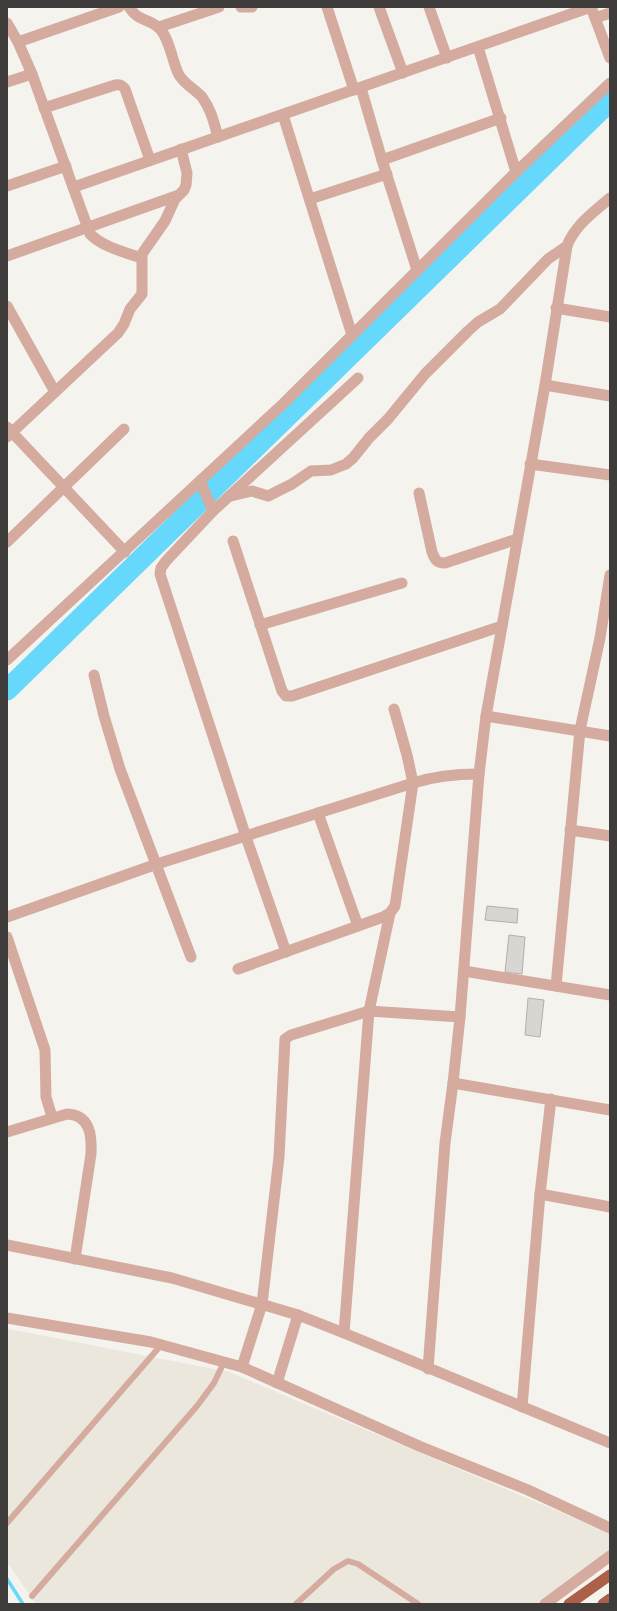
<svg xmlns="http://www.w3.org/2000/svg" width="617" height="1611" font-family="'Titillium Web',sans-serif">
  <rect width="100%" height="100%" fill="#f5f3ee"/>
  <path fill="#ebe7dc" d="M 9,1329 L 229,1372 L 610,1533 L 610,1551 L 538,1604 L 36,1604 L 7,1562 L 7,1331 Z"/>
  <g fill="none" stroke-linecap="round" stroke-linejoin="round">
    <path stroke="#65d8fc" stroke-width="3.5" d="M 7,1579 L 23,1604"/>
    <path stroke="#65d8fc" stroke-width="21" d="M 7,690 L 610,101"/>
  </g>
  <g fill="#d8d6d2" stroke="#b2b0ac">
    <path d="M 487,906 L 518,909 L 517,923 L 485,920 Z"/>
    <path d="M 509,935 L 525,937 L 522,974 L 505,972 Z"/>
    <path d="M 528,998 L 544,1000 L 540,1037 L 525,1035 Z"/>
  </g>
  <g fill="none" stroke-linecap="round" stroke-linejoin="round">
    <g stroke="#d4ab9e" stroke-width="6">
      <path d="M 7,1523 L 162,1344"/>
      <path d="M 32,1596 L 197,1406 L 214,1383 L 224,1362"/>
      <path d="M 296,1604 L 334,1569 L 348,1561 L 358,1564 L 418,1604"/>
    </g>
    <g stroke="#d4ab9e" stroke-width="11">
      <path d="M 129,7 C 138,22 149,18 159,28 C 169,37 172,60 178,73 C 183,84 194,88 202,97 C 211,109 214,123 218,137"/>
      <path d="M 241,7 L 252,7"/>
      <path d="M 327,7 L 354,90"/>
      <path d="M 379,7 L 403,73"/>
      <path d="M 429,7 L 447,58"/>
      <path d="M 591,7 L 610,58"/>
      <path d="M 595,18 L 610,13"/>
      <path d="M 7,23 L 18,42 L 32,74 L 90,234 C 103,247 124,252 141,258"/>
      <path d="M 159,27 L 219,7"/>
      <path d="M 18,42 L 119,7"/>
      <path d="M 478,47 L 516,172"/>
      <path d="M 7,82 L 32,74"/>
      <path d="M 361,88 L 382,160 L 417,270"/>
      <path d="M 44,108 L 112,86 C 118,84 121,84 125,89 L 150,160"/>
      <path d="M 283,115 L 352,335"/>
      <path d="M 382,160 L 501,118"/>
      <path d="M 7,186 L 66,166"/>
      <path d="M 74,187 L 591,7"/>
      <path d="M 310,199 L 387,174"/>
      <path d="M 7,256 L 179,195"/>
      <path d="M 7,306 L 55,392"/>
      <path d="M 556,308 L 610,317"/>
      <path d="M 545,385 L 610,396"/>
      <path d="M 7,427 L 125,552"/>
      <path d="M 7,437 L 118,333 L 124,324 L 130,309 L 142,294 L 142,254 L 165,221 L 175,199 L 184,190 L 186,185 L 187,173 L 181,149"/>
      <path d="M 530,464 L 610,475"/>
      <path d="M 200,481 L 213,511"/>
      <path d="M 419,493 L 432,552 C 435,560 437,563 445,563 L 517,539"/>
      <path d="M 231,496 L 252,491 L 268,496 L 292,484 L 311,471 L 331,470 L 346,464 L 353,458 L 369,438 L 388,419 L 425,374 L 468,331 L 478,322 L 500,309 L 548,259 L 567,246"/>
      <path d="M 233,541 L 282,691 L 286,696 L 292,696 L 502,626"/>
      <path d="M 7,542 L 124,429"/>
      <path d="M 260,625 L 402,583"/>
      <path d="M 94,675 L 104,716 L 120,769 L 191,957"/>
      <path d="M 486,716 L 545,385 L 567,246 C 575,225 594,212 610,198"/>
      <path d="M 318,813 L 358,926"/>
      <path d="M 570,830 L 610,836"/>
      <path d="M 7,917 L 157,864 L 413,783 C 435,776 456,774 479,774"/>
      <path d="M 7,937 L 45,1050 L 46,1097 L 52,1117"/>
      <path d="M 286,952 L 246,837 L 160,574 L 161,568 L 166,561 L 213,511 L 358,378"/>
      <path d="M 238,969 L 383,917 L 390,913 L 395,906 L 413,783 L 407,755 L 394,709"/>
      <path d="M 464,971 L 610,995"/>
      <path d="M 556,986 L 580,730 L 600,638 L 610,575"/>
      <path d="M 453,1083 L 610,1110"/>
      <path d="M 7,1132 L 67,1114 C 90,1115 92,1135 91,1154 L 75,1259"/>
      <path d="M 540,1194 L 610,1207"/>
      <path d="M 7,1245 L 172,1278 L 298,1315 L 344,1333 L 610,1443"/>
      <path d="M 7,1318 L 151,1342 L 242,1367 L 419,1446 L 528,1490 L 610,1528"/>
      <path d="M 344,1333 L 369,1011 L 390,913"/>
      <path d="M 242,1367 L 262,1304 L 279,1157 L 285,1039 L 291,1035 L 369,1011 L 460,1017"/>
      <path d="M 428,1369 L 445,1143 L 453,1083 L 460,1017 L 479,774 L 486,716 L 610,736"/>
      <path d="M 277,1383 L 298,1315"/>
      <path d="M 522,1407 L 540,1194 L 551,1099"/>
    </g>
    <g stroke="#d4ab9e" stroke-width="11">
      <path d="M 7,660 L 284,403 L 516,172 L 610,83"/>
      <path d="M 545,1604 L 610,1556"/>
    </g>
    <g stroke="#ad6049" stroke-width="11">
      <path d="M 569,1604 L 610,1575"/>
      <path d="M 603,1604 L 610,1599"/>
    </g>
  </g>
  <rect width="617" height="1611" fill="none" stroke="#3d3c3a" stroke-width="16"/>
</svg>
